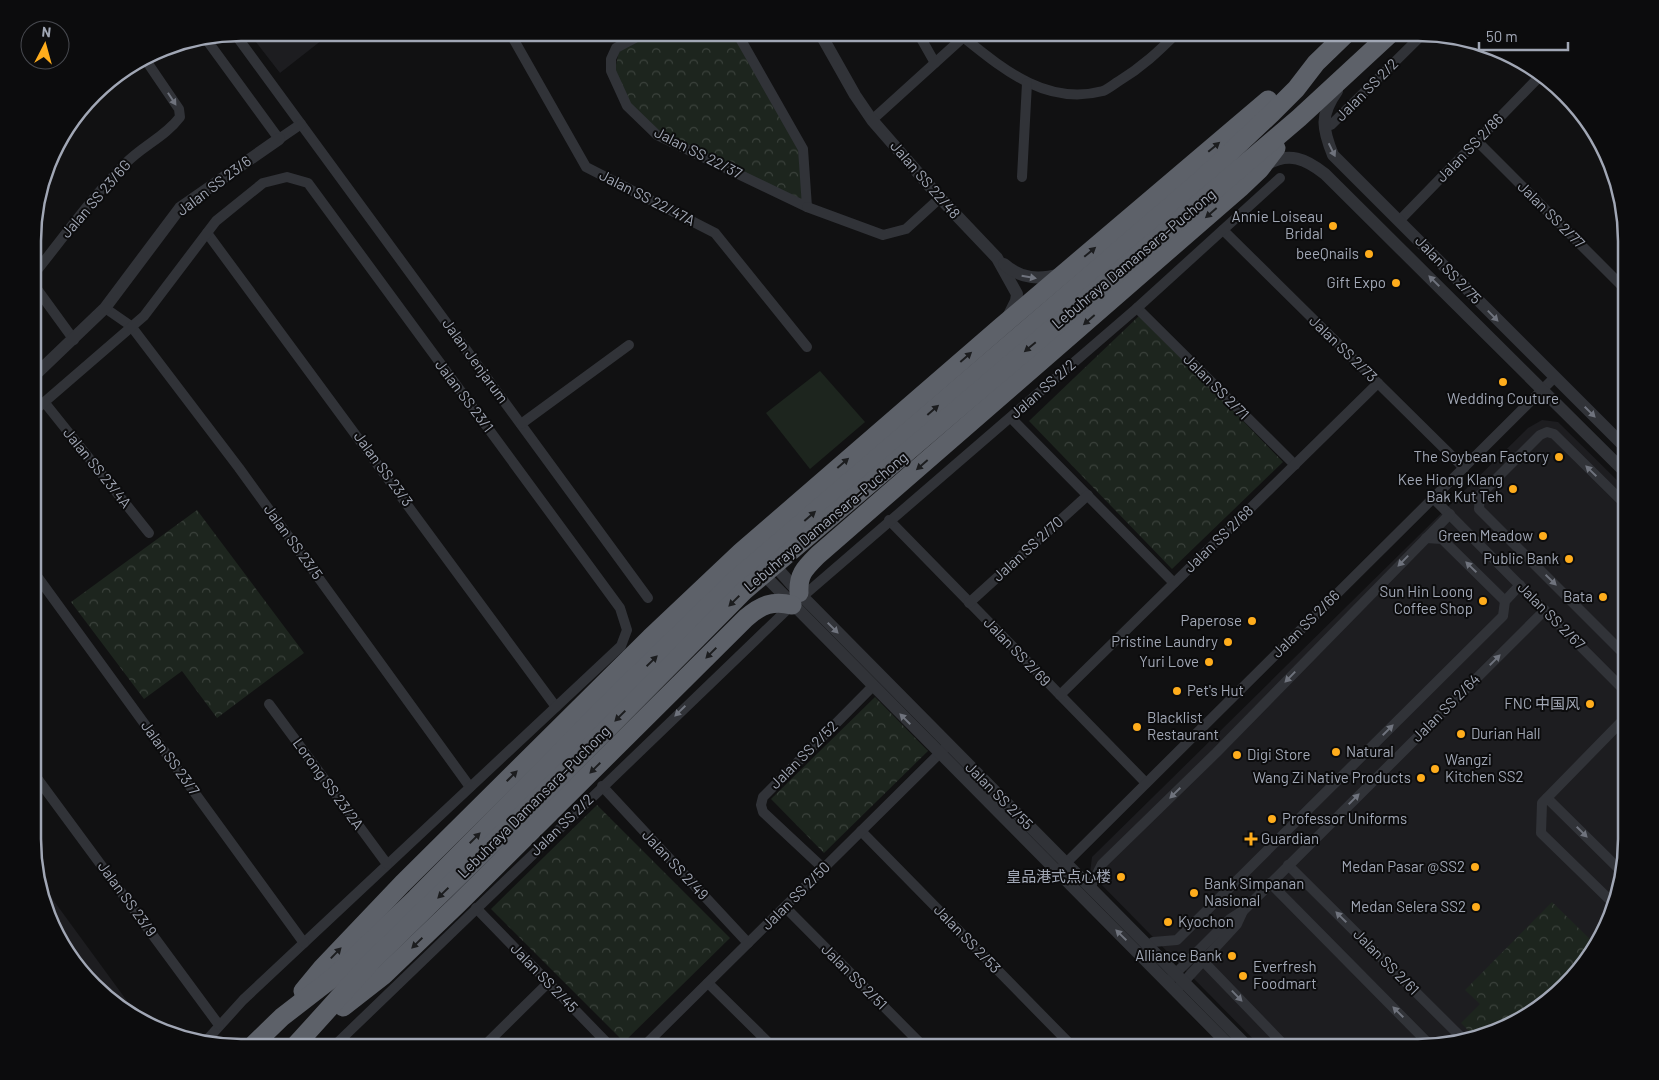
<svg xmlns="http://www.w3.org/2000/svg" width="1659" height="1080" font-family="Barlow,'Noto Sans SC',sans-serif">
  <defs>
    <pattern id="park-crowns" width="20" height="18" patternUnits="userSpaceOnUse" patternTransform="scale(1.25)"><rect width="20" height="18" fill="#1d251e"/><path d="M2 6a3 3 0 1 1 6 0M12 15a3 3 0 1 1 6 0" fill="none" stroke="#3b423c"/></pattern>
  </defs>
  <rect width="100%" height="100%" fill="#111112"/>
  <g fill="#1d1d20">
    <path d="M 249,33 L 331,33 L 280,73 Z"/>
    <path d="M 1542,420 L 1558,422 L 1626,489 L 1626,853 L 1616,906 L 1591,955 L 1522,1020 L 1432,1047 L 1261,1047 L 1090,873 L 1092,857 L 1528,428 Z"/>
    <path d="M 40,882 L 141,1020 L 125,1012 L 61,944 Z"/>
  </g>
  <path fill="#1d251e" d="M 820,371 L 865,422 L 810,469 L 766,413 Z"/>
  <g fill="url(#park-crowns)">
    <path d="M 653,33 L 735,33 L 802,148 L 805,205 L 659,135 L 630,107 L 614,75 L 619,50 Z"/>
    <path d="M 1140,315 L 1283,462 L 1172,569 L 1029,421 Z"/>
    <path d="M 197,510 L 304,653 L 217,718 L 182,671 L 144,699 L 71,602 Z"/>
    <path d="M 875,697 L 928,751 L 824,853 L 771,799 Z"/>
    <path d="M 597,805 L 730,938 L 624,1042 L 491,909 Z"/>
    <path d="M 1552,902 L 1596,945 L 1591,955 L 1522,1020 L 1473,1035 L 1461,1023 L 1480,1004 L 1465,990 Z"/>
  </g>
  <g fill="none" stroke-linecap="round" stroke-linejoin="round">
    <g stroke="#313338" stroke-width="10">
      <path d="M 510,33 L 586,167 L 715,233 L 807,347"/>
      <path d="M 644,33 L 616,48 L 611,59 L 611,71 L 627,106 L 657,135 L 807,207 L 803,149 L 737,33"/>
      <path d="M 918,33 L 935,63"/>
      <path d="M 235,34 L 648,598"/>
      <path d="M 963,37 C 1004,70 1047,106 1103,91 C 1108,89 1114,84 1119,81 C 1142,67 1158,52 1177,33"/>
      <path d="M 206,39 L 279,139 L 301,124"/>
      <path d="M 872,120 L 968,33"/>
      <path d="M 1331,125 L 1424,33"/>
      <path d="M 1477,141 L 1626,290"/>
      <path d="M 1022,177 L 1027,83"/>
      <path d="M 807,207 L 883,235 L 906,229 L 940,198"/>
      <path d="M 1399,221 L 1541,75"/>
      <path d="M 1223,230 L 1464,468"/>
      <path d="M 207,233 L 556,707"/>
      <path d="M 34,274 C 64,237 91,198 125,164 C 142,146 165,137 180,117 L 179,109 L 145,59"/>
      <path d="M 34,285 L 74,340"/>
      <path d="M 105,308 L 131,326 L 239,468 L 470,787"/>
      <path d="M 1137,308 L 1295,465"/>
      <path d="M 45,403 L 149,533"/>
      <path d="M 34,411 L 144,316 L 216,221 L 263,183 L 287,177 L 308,183 L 620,608 L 627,630 L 621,646 L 243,1000 L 205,1042"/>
      <path d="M 1011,418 L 1174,583"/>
      <path d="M 521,424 L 629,345"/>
      <path d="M 1433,498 L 1626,692"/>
      <path d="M 1626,505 L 1554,434 L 1547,432 L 1540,435 L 1480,495 L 1479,509 L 1626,656"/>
      <path d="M 889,520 L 1146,783"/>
      <path d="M 1426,538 L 1442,539 L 1505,601"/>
      <path d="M 34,572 L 304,943"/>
      <path d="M 802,597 L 1137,308 L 1280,178"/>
      <path d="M 969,603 L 1088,495"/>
      <path d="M 1060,695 L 1378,383"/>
      <path d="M 269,704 L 387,864"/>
      <path d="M 34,774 L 219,1025"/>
      <path d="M 602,786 L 748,943"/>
      <path d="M 1547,798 L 1622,872"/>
      <path d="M 861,831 L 1073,1047"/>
      <path d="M 1288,865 L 1462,1038"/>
      <path d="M 1061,868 L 1555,377"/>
      <path d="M 824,869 L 763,812 L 761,805 L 763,797 L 873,686"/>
      <path d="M 1270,883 L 1432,1047"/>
      <path d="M 1090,888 L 1102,864 L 1216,753 L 1450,514"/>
      <path d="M 1616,906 L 1541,833 L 1542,803 L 1626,717"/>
      <path d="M 785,907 L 924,1047"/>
      <path d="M 476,908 L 611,1047"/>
      <path d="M 1148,947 L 1153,942 L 1177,940 L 1503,616 L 1505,601 L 1520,585"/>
      <path d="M 1203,961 L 1286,1047"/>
      <path d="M 1170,979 L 1230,919 L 1244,910 L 1545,610"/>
      <path d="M 708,983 L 773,1047"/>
      <path d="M 1179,987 L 1237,924 L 1243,911"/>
      <path d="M 333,1047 L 792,605"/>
      <path d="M 483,1047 L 548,983"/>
      <path d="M 643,1047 L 944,749"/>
    </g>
    <g stroke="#313338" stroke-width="12">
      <path d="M 820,33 L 855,95 L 872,120 L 940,198 L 997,258 L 1017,294 L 1016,301 L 1009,315"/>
      <path d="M 1337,91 C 1320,115 1322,128 1333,155 L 1626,448"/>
      <path d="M 1266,165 C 1289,151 1306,159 1325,174 L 1626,473"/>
      <path d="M 1004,264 C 1021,279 1039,280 1060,274"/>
      <path d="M 34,376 L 105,308 L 180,208 L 279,139"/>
      <path d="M 770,560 L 799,593 L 1248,1047"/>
      <path d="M 758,569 L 1231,1047"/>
    </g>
    <g stroke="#5d6169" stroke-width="19">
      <path d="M 799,593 C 798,574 805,568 818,555 L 1240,188 L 1260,169 L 1276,148"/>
      <path d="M 303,991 L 322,968 L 402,884 L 650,638 L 741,552 L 1002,326 L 1268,100"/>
      <path d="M 343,1007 L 384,975 L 458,904 L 746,618 C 761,605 773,600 792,605"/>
      <path d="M 251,1047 L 282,1017 L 335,976 L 416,898 L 620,692 L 734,581 L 1202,179 L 1272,113 L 1296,89 L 1316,63 L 1347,33"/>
      <path d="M 294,1047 L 371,962 L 530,807 L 744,591 L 1299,118 L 1391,33"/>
    </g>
  </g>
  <defs><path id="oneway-solid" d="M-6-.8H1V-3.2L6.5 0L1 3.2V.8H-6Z" transform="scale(1.25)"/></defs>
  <g fill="#6f737d">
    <use href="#oneway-solid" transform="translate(172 99) rotate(57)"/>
    <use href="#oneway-solid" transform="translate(1332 150) rotate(64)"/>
    <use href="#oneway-solid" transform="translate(1029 277) rotate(10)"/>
    <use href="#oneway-solid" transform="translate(1434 281) rotate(-135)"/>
    <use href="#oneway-solid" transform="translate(1493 316) rotate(46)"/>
    <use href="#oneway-solid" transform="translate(1590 412) rotate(45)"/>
    <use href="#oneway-solid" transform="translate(1591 471) rotate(-136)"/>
    <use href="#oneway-solid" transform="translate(1403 561) rotate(134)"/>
    <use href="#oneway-solid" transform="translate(1471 567) rotate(-136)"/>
    <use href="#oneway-solid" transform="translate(1551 580) rotate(44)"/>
    <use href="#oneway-solid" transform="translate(833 628) rotate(45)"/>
    <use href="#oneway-solid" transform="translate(1495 660) rotate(-45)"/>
    <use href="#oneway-solid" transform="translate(1290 677) rotate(134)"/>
    <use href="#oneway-solid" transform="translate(680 711) rotate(136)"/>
    <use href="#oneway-solid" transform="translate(905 719) rotate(-135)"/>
    <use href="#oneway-solid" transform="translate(1388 730) rotate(-45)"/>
    <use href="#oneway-solid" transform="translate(1175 793) rotate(136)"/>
    <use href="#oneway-solid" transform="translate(1354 799) rotate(-45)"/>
    <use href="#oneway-solid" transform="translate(1582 832) rotate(45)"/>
    <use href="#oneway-solid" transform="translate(1341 917) rotate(-135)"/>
    <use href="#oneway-solid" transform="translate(1121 935) rotate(-136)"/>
    <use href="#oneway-solid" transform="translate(1237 996) rotate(46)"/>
    <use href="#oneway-solid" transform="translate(1398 1012) rotate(-135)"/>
  </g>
  <g fill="#1c1d1f">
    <use href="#oneway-solid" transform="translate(1214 147) rotate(-40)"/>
    <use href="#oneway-solid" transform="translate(1211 213) rotate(139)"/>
    <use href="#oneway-solid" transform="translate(1090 252) rotate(-40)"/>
    <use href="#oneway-solid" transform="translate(1089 320) rotate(139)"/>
    <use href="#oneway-solid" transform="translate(1030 347) rotate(140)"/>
    <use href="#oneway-solid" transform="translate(966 357) rotate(-41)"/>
    <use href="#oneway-solid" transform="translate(933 410) rotate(-41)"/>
    <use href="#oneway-solid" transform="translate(843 463) rotate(-41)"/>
    <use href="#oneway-solid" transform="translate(922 465) rotate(139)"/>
    <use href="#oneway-solid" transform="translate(810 516) rotate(-41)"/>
    <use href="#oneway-solid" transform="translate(734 601) rotate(135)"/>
    <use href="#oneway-solid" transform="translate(711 653) rotate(135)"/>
    <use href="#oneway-solid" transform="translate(652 661) rotate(-44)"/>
    <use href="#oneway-solid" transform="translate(620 716) rotate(135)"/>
    <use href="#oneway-solid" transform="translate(595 768) rotate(135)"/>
    <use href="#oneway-solid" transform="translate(512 776) rotate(-45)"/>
    <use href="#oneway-solid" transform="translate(475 838) rotate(-45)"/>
    <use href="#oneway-solid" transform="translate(443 893) rotate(136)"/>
    <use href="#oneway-solid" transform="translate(417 943) rotate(136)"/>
    <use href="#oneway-solid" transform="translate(336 953) rotate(-46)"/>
  </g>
  <g fill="#ffad1c" stroke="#0c0c0d" stroke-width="2">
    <circle cx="1333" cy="226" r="5"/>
    <circle cx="1369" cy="254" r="5"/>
    <circle cx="1396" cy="283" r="5"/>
    <circle cx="1503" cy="382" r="5"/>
    <circle cx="1559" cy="457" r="5"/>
    <circle cx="1513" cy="489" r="5"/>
    <circle cx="1543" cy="536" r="5"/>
    <circle cx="1569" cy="559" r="5"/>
    <circle cx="1603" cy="597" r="5"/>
    <circle cx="1483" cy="601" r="5"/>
    <circle cx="1252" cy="621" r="5"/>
    <circle cx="1228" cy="642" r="5"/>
    <circle cx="1209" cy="662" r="5"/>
    <circle cx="1177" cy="691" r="5"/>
    <circle cx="1590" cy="704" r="5"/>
    <circle cx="1137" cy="727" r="5"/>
    <circle cx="1461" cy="734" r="5"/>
    <circle cx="1336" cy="752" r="5"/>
    <circle cx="1237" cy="755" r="5"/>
    <circle cx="1435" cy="769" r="5"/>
    <circle cx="1421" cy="778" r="5"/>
    <circle cx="1272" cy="819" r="5"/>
    <path d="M1248.5 831.5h5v5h5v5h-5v5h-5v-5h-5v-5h5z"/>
    <circle cx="1475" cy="867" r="5"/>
    <circle cx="1121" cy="877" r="5"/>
    <circle cx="1194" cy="893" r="5"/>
    <circle cx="1476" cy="907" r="5"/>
    <circle cx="1168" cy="922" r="5"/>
    <circle cx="1232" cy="956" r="5"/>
    <circle cx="1243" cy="976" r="5"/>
  </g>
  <g text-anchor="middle" stroke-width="4" stroke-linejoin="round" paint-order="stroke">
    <g font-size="15" fill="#a1a7b5" stroke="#0c0c0d">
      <text transform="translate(1367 90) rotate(-45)" y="5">Jalan SS 2/2</text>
      <text transform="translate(1470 148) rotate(-46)" y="5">Jalan SS 2/86</text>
      <text transform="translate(698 153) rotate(27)" y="5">Jalan SS 22/37</text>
      <text transform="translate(925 180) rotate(49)" y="5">Jalan SS 22/48</text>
      <text transform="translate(214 186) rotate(-37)" y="5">Jalan SS 23/6</text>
      <text transform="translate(647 198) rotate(27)" y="5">Jalan SS 22/47A</text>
      <text transform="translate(96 199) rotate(-49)" y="5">Jalan SS 23/6G</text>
      <text transform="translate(1551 215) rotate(45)" y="5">Jalan SS 2/77</text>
      <text transform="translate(1134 259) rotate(-40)" y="5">Lebuhraya Damansara–Puchong</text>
      <text transform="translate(1448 270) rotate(46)" y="5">Jalan SS 2/75</text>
      <text transform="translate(1343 349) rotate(44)" y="5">Jalan SS 2/73</text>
      <text transform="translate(475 361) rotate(54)" y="5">Jalan Jenjarum</text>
      <text transform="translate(1216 387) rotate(45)" y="5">Jalan SS 2/71</text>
      <text transform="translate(1043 389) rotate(-41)" y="5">Jalan SS 2/2</text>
      <text transform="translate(464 396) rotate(53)" y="5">Jalan SS 23/1</text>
      <text transform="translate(97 468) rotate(51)" y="5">Jalan SS 23/4A</text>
      <text transform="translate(383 469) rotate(54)" y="5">Jalan SS 23/3</text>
      <text transform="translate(826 522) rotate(-40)" y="5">Lebuhraya Damansara–Puchong</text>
      <text transform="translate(1219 539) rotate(-44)" y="5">Jalan SS 2/68</text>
      <text transform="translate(293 542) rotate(54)" y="5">Jalan SS 23/5</text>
      <text transform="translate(1028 549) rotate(-42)" y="5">Jalan SS 2/70</text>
      <text transform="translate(1551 616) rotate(45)" y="5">Jalan SS 2/67</text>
      <text transform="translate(1306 624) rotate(-45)" y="5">Jalan SS 2/66</text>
      <text transform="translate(1017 652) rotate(46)" y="5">Jalan SS 2/69</text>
      <text transform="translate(1446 708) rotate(-45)" y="5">Jalan SS 2/64</text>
      <text transform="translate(804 755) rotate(-45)" y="5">Jalan SS 2/52</text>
      <text transform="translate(170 758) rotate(54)" y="5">Jalan SS 23/7</text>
      <text transform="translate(328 784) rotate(54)" y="5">Lorong SS 23/2A</text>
      <text transform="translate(999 796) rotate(45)" y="5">Jalan SS 2/55</text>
      <text transform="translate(534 802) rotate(-45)" y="5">Lebuhraya Damansara–Puchong</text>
      <text transform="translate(562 825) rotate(-44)" y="5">Jalan SS 2/2</text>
      <text transform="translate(675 865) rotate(47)" y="5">Jalan SS 2/49</text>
      <text transform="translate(796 896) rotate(-45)" y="5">Jalan SS 2/50</text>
      <text transform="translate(127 899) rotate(54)" y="5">Jalan SS 23/9</text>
      <text transform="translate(967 939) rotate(46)" y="5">Jalan SS 2/53</text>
      <text transform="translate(1386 962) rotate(45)" y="5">Jalan SS 2/61</text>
      <text transform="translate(854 977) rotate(45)" y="5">Jalan SS 2/51</text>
      <text transform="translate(544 978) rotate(46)" y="5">Jalan SS 2/45</text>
    </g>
    <g font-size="15" fill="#a1a7b5" stroke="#0c0c0d" text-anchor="end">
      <text x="1323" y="222">Annie Loiseau<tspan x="1323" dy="17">Bridal</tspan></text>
      <text x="1359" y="259">beeQnails</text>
      <text x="1386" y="288">Gift Expo</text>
      <text x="1503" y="404" text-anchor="middle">Wedding Couture</text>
      <text x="1549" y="462">The Soybean Factory</text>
      <text x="1503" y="485">Kee Hiong Klang<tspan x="1503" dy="17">Bak Kut Teh</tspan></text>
      <text x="1533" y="541">Green Meadow</text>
      <text x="1559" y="564">Public Bank</text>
      <text x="1473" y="597">Sun Hin Loong<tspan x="1473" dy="17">Coffee Shop</tspan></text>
      <text x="1593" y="602">Bata</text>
      <text x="1242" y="626">Paperose</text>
      <text x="1218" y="647">Pristine Laundry</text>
      <text x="1199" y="667">Yuri Love</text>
      <text x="1187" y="696" text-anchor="start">Pet's Hut</text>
      <text x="1580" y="709">FNC 中国风</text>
      <text x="1147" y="723" text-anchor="start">Blacklist<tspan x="1147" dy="17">Restaurant</tspan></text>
      <text x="1471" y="739" text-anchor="start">Durian Hall</text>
      <text x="1346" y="757" text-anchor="start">Natural</text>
      <text x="1247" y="760" text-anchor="start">Digi Store</text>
      <text x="1445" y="765" text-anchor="start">Wangzi<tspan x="1445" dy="17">Kitchen SS2</tspan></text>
      <text x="1411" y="783">Wang Zi Native Products</text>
      <text x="1282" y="824" text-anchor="start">Professor Uniforms</text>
      <text x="1261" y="844" text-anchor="start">Guardian</text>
      <text x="1465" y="872">Medan Pasar @SS2</text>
      <text x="1111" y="882">皇品港式点心楼</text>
      <text x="1204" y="889" text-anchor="start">Bank Simpanan<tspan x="1204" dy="17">Nasional</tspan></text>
      <text x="1466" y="912">Medan Selera SS2</text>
      <text x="1178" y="927" text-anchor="start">Kyochon</text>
      <text x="1222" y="961">Alliance Bank</text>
      <text x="1253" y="972" text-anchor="start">Everfresh<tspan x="1253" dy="17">Foodmart</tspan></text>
    </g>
  </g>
  <path d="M0 0H1659V1080H0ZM241 41H1418A200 200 0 0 1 1618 241V839A200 200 0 0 1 1418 1039H241A200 200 0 0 1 41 839V241A200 200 0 0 1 241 41Z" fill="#0c0c0d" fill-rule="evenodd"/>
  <path fill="none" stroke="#a1a7b5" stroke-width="2.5" d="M241 41H1418A200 200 0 0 1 1618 241V839A200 200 0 0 1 1418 1039H241A200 200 0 0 1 41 839V241A200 200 0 0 1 241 41Z"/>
  <g transform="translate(45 45) rotate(6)"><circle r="24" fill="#0c0c0d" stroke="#484a50"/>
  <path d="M0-4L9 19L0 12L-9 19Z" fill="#ffad1c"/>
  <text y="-8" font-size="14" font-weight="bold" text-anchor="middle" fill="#a1a7b5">N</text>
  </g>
  <path d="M1479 42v8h89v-8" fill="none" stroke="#a1a7b5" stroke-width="2.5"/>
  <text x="1486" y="42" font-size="15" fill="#a1a7b5" stroke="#0c0c0d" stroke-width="4" paint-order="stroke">50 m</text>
</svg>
